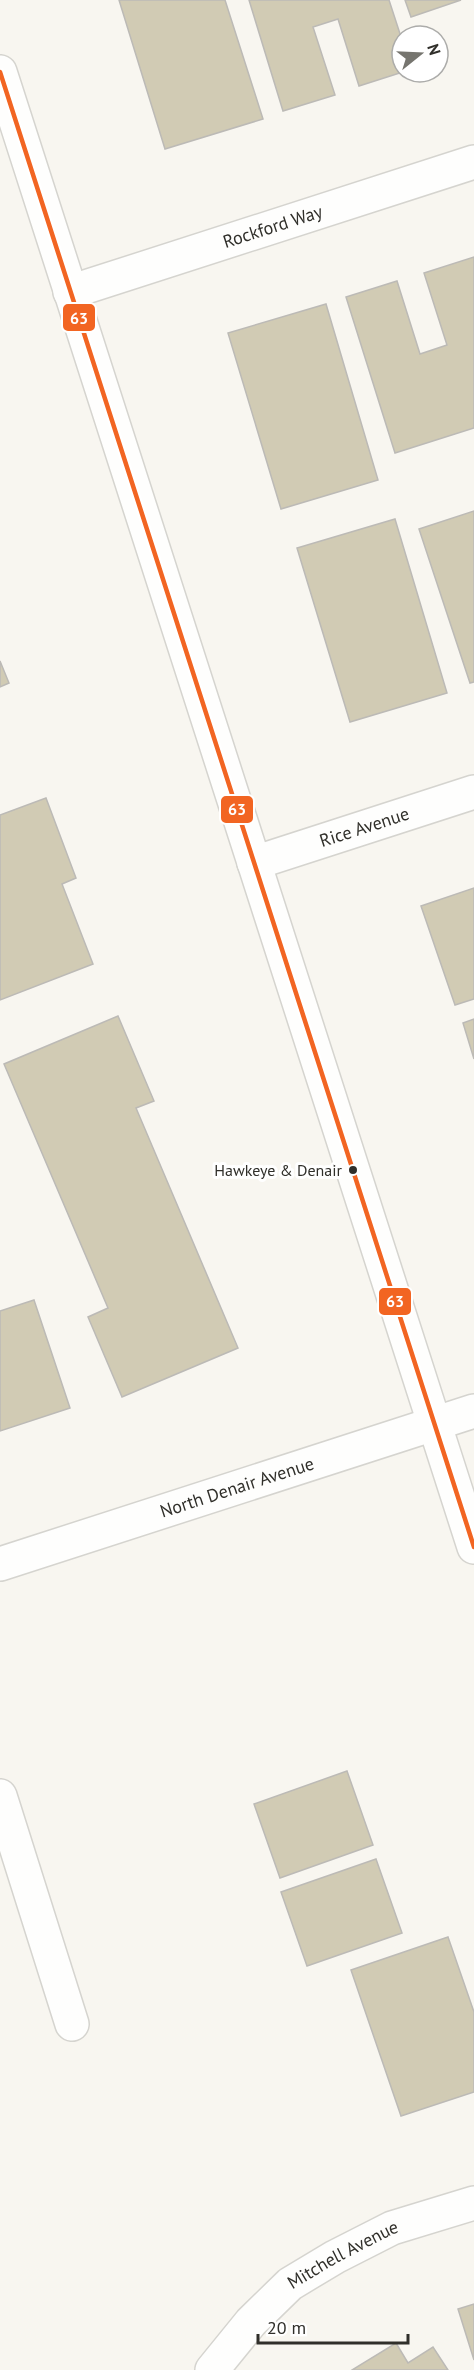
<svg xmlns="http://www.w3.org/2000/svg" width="474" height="2370" font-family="'PT Sans',sans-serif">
  <rect width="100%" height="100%" fill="#f8f6f0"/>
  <g fill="#d1cbb4" stroke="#bcbab6" stroke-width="1.5">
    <path d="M 119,0 L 225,0 L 263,119 L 165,149 Z"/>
    <path d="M 249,0 L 389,0 L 402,40 L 403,72 L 359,86 L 338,19 L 313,27 L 335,95 L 283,111 Z"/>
    <path d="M 405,0 L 461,0 L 411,17 Z"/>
    <path d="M 474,257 L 474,428 L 395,453 L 346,297 L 397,281 L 420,354 L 447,345 L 424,273 Z"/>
    <path d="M 326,304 L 378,480 L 281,509 L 228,333 Z"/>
    <path d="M 474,511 L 474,682 L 470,683 L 419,529 Z"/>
    <path d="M 395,519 L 447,693 L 350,722 L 297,548 Z"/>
    <path d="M 0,661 L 9,683 L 0,687 Z"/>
    <path d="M 46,798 L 76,878 L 62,884 L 93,964 L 0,1000 L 0,815 Z"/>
    <path d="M 474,888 L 474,999 L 455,1005 L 421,906 Z"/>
    <path d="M 118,1016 L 154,1101 L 136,1108 L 238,1348 L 122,1397 L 88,1317 L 108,1308 L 4,1064 Z"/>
    <path d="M 474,1019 L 474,1059 L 463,1023 Z"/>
    <path d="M 34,1300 L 70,1408 L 0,1431 L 0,1311 Z"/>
    <path d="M 347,1771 L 373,1845 L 280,1878 L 254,1804 Z"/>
    <path d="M 376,1859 L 402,1933 L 307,1966 L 281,1892 Z"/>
    <path d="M 448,1937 L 474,2012 L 474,2092 L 401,2116 L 351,1970 Z"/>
    <path d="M 474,2304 L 474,2360 L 458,2309 Z"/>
    <path d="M 396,2343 L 408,2363 L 433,2347 L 448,2370 L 352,2370 Z"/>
  </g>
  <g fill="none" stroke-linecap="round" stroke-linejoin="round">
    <defs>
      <g id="minor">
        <path d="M 0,72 L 474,1547"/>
        <path id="s1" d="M 70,292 L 474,162"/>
        <path id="s2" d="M 254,863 L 474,792"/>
        <path id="s3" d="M 0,1564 L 474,1411"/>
        <path d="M 0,1796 L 72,2024"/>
        <path id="s4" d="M 212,2370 L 251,2322 L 290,2284 L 335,2257 L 392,2228 L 474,2203"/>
      </g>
    </defs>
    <use href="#minor" stroke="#d5d4cf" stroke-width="36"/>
    <use href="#minor" stroke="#fefefd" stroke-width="33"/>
    <defs>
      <path id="bus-1" d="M 0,72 L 474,1547"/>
    </defs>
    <use href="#bus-1" stroke="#fff" stroke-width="9"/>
    <use href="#bus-1" stroke="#f26522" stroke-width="4.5"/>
  </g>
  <circle fill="#302f2a" stroke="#fff" stroke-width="2" cx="353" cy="1170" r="5"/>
  <g text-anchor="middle" stroke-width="6" stroke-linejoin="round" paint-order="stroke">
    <g font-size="16" fill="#302f2a" stroke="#fff" text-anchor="end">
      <text x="342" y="1176">Hawkeye &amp; Denair</text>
    </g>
    <g font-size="18" fill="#302f2a" stroke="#fff">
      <text dy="6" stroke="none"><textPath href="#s1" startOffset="213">Rockford Way</textPath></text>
      <text dy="6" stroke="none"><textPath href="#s2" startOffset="116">Rice Avenue</textPath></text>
      <text dy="6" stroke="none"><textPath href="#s3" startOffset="249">North Denair Avenue</textPath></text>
      <text dy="6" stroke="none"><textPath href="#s4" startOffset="177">Mitchell Avenue</textPath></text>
    </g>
  </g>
  <g stroke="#fff" stroke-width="2">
    <rect x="62" y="303" width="34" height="29" rx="6" fill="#f26522"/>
    <rect x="220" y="795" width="34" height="29" rx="6" fill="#f26522"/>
    <rect x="378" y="1287" width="34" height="29" rx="6" fill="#f26522"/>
  </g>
  <g font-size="16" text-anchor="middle" font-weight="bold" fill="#fff">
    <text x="79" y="324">63</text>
    <text x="237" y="815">63</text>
    <text x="395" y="1307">63</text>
  </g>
  <g transform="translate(420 54) rotate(72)"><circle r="28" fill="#ffffff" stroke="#acacaa" stroke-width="1.5"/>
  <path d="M0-4.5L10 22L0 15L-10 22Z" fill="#76756f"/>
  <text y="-9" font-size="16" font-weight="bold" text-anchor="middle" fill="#302f2a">N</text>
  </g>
  <path d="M258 2334v9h150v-9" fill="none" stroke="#302f2a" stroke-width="3"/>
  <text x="267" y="2334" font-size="18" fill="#302f2a" stroke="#ffffff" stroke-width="4.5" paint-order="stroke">20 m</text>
</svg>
